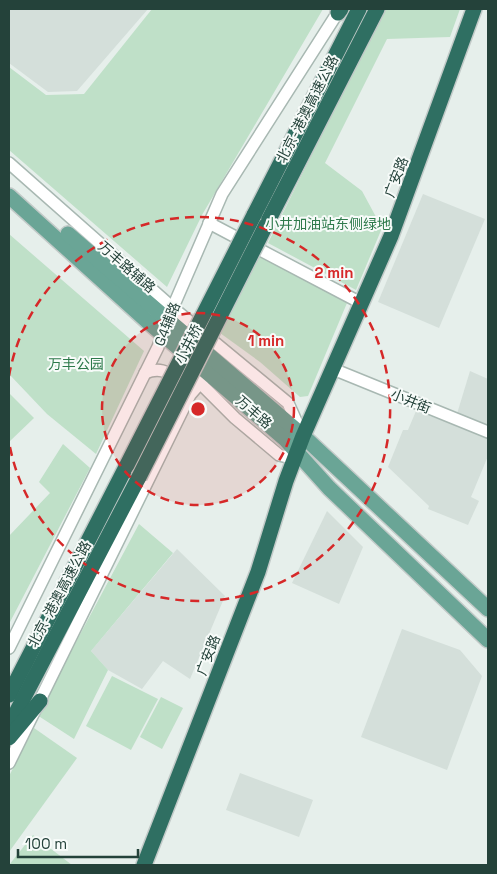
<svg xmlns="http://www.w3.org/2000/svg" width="497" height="874" font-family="'Space Grotesk','Noto Sans SC',sans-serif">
  <rect width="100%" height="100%" fill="#e6efeb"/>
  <g fill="#d4dfda">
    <path d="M 9,9 L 148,9 L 77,91 L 48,92 L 9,63 Z"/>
    <path d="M 423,194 L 485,219 L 439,328 L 378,302 Z"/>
    <path d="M 470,371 L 488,379 L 488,429 L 456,417 Z"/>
    <path d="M 416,411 L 488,437 L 488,456 L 471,497 L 479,501 L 468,525 L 428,509 L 429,506 L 388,467 L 403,430 L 408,430 Z"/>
    <path d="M 327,511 L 363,547 L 339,604 L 292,583 Z"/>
    <path d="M 177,549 L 225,596 L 190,679 L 163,661 L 142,689 L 108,670 L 91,651 Z"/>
    <path d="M 402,629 L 460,650 L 482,676 L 447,770 L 361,737 Z"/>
    <path d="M 240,773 L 313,800 L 299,837 L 226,810 Z"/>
  </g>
  <g fill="#bfe0c8">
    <path d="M 152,9 L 323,9 L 202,215 L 167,287 L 9,150 L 9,67 L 46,95 L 84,94 Z"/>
    <path d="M 384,9 L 460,9 L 450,37 L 387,39 L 325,163 L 362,191 L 382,228 L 356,290 L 268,243 Z"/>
    <path d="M 9,234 L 144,351 L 96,454 L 47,414 L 9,374 Z"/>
    <path d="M 260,255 L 347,303 L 308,396 L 300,397 L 260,362 L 220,333 Z"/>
    <path d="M 9,393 L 34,418 L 9,442 Z"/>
    <path d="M 63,444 L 90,468 L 9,624 L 9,536 L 50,493 L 39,482 Z"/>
    <path d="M 139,524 L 173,553 L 91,651 L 108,670 L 74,739 L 37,715 Z"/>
    <path d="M 112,676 L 158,699 L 131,750 L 86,726 Z"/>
    <path d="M 161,697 L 183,708 L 162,749 L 140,737 Z"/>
    <path d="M 34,728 L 77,758 L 9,852 L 9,776 Z"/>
    <path d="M 33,835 L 72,865 L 9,865 Z"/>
  </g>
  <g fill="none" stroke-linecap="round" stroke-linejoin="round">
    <defs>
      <g id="minor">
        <path d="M 9,163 L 173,308 L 288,403 L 301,432"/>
        <path d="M 209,223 L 361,303"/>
        <path d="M 333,369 L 488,432"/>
        <path d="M 145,373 C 159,367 166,371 178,380"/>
        <path d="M 200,376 L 200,383 L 235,418 L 279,455 L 287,457 L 297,455"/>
        <path d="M 9,648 L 158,347 L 167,321 L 222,194 L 340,9"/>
        <path d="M 9,763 L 190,395 L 209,373"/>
      </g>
      <g id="major">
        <path d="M 9,196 L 147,321 L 285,439 L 329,488 L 488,640"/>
        <path d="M 68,234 L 303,436 L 488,609"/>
      </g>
      <g id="highway">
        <path d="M 338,13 L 341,9"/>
        <path d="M 254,215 L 359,9"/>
        <path d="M 266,225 L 377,9"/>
        <path d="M 9,695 L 127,465"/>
        <path d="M 9,726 L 139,477"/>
        <path d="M 9,738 L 40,701"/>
        <path d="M 144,865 L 258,572 L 286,481 L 303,436 L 391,236 L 474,9"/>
      </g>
    </defs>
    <use href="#minor" stroke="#a8b8b2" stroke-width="14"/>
    <use href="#major" stroke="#c2cac8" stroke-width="18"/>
    <use href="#highway" stroke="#c2cac8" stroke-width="18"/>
    <use href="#minor" stroke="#fff" stroke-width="11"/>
    <use href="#major" stroke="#6aa596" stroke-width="15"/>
    <use href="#highway" stroke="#2f6f62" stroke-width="15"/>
    <defs>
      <g id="highway-bridge">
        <path d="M 127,465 L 254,215"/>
        <path d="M 139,477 L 266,225"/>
      </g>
    </defs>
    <use href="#highway-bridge" stroke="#c2cac8" stroke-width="18" stroke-linecap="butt"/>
    <use href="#highway-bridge" stroke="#2f6f62" stroke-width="15"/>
  </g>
  <circle cx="198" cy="409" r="96" fill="#d62828" fill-opacity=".12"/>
  <g fill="none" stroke="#d62828" stroke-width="2.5" stroke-dasharray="9 6">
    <circle cx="198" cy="409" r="96"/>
    <path d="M9 376A192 192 0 1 1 9 442"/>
  </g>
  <g text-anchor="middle" stroke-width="4" stroke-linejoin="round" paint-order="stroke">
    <g font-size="14" fill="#24423a" stroke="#f7fbf9">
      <text transform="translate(307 109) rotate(-63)" y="5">北京-港澳高速公路</text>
      <text transform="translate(396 177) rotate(-69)" y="5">广安路</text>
      <text transform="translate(127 267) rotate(41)" y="5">万丰路辅路</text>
      <text transform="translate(167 324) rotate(-68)" y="5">G4辅路</text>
      <text transform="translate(188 344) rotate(-63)" y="5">小井桥</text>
      <text transform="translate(411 401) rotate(22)" y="5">小井街</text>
      <text transform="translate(254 412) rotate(41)" y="5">万丰路</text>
      <text transform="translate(59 594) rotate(-62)" y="5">北京-港澳高速公路</text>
      <text transform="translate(208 655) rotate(-69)" y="5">广安路</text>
    </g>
    <g font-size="14" fill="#2d7a4b" stroke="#f7fbf9">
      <text x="328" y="229">小井加油站东侧绿地</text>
      <text x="76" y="369">万丰公园</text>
    </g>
  </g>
  <circle cx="198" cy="409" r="8" fill="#d62828" stroke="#f7fbf9" stroke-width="2.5"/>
  <g font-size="15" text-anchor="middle" font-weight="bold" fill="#d62828" stroke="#f7fbf9" stroke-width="4" stroke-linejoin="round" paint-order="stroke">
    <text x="334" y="278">2 min</text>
    <text x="266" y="346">1 min</text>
  </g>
  <rect width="497" height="874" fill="none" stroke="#24423a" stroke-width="20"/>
  <path d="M18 849v8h120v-8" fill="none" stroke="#24423a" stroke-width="2.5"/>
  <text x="25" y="849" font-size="15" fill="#24423a" stroke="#f7fbf9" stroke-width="4" paint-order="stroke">100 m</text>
</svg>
